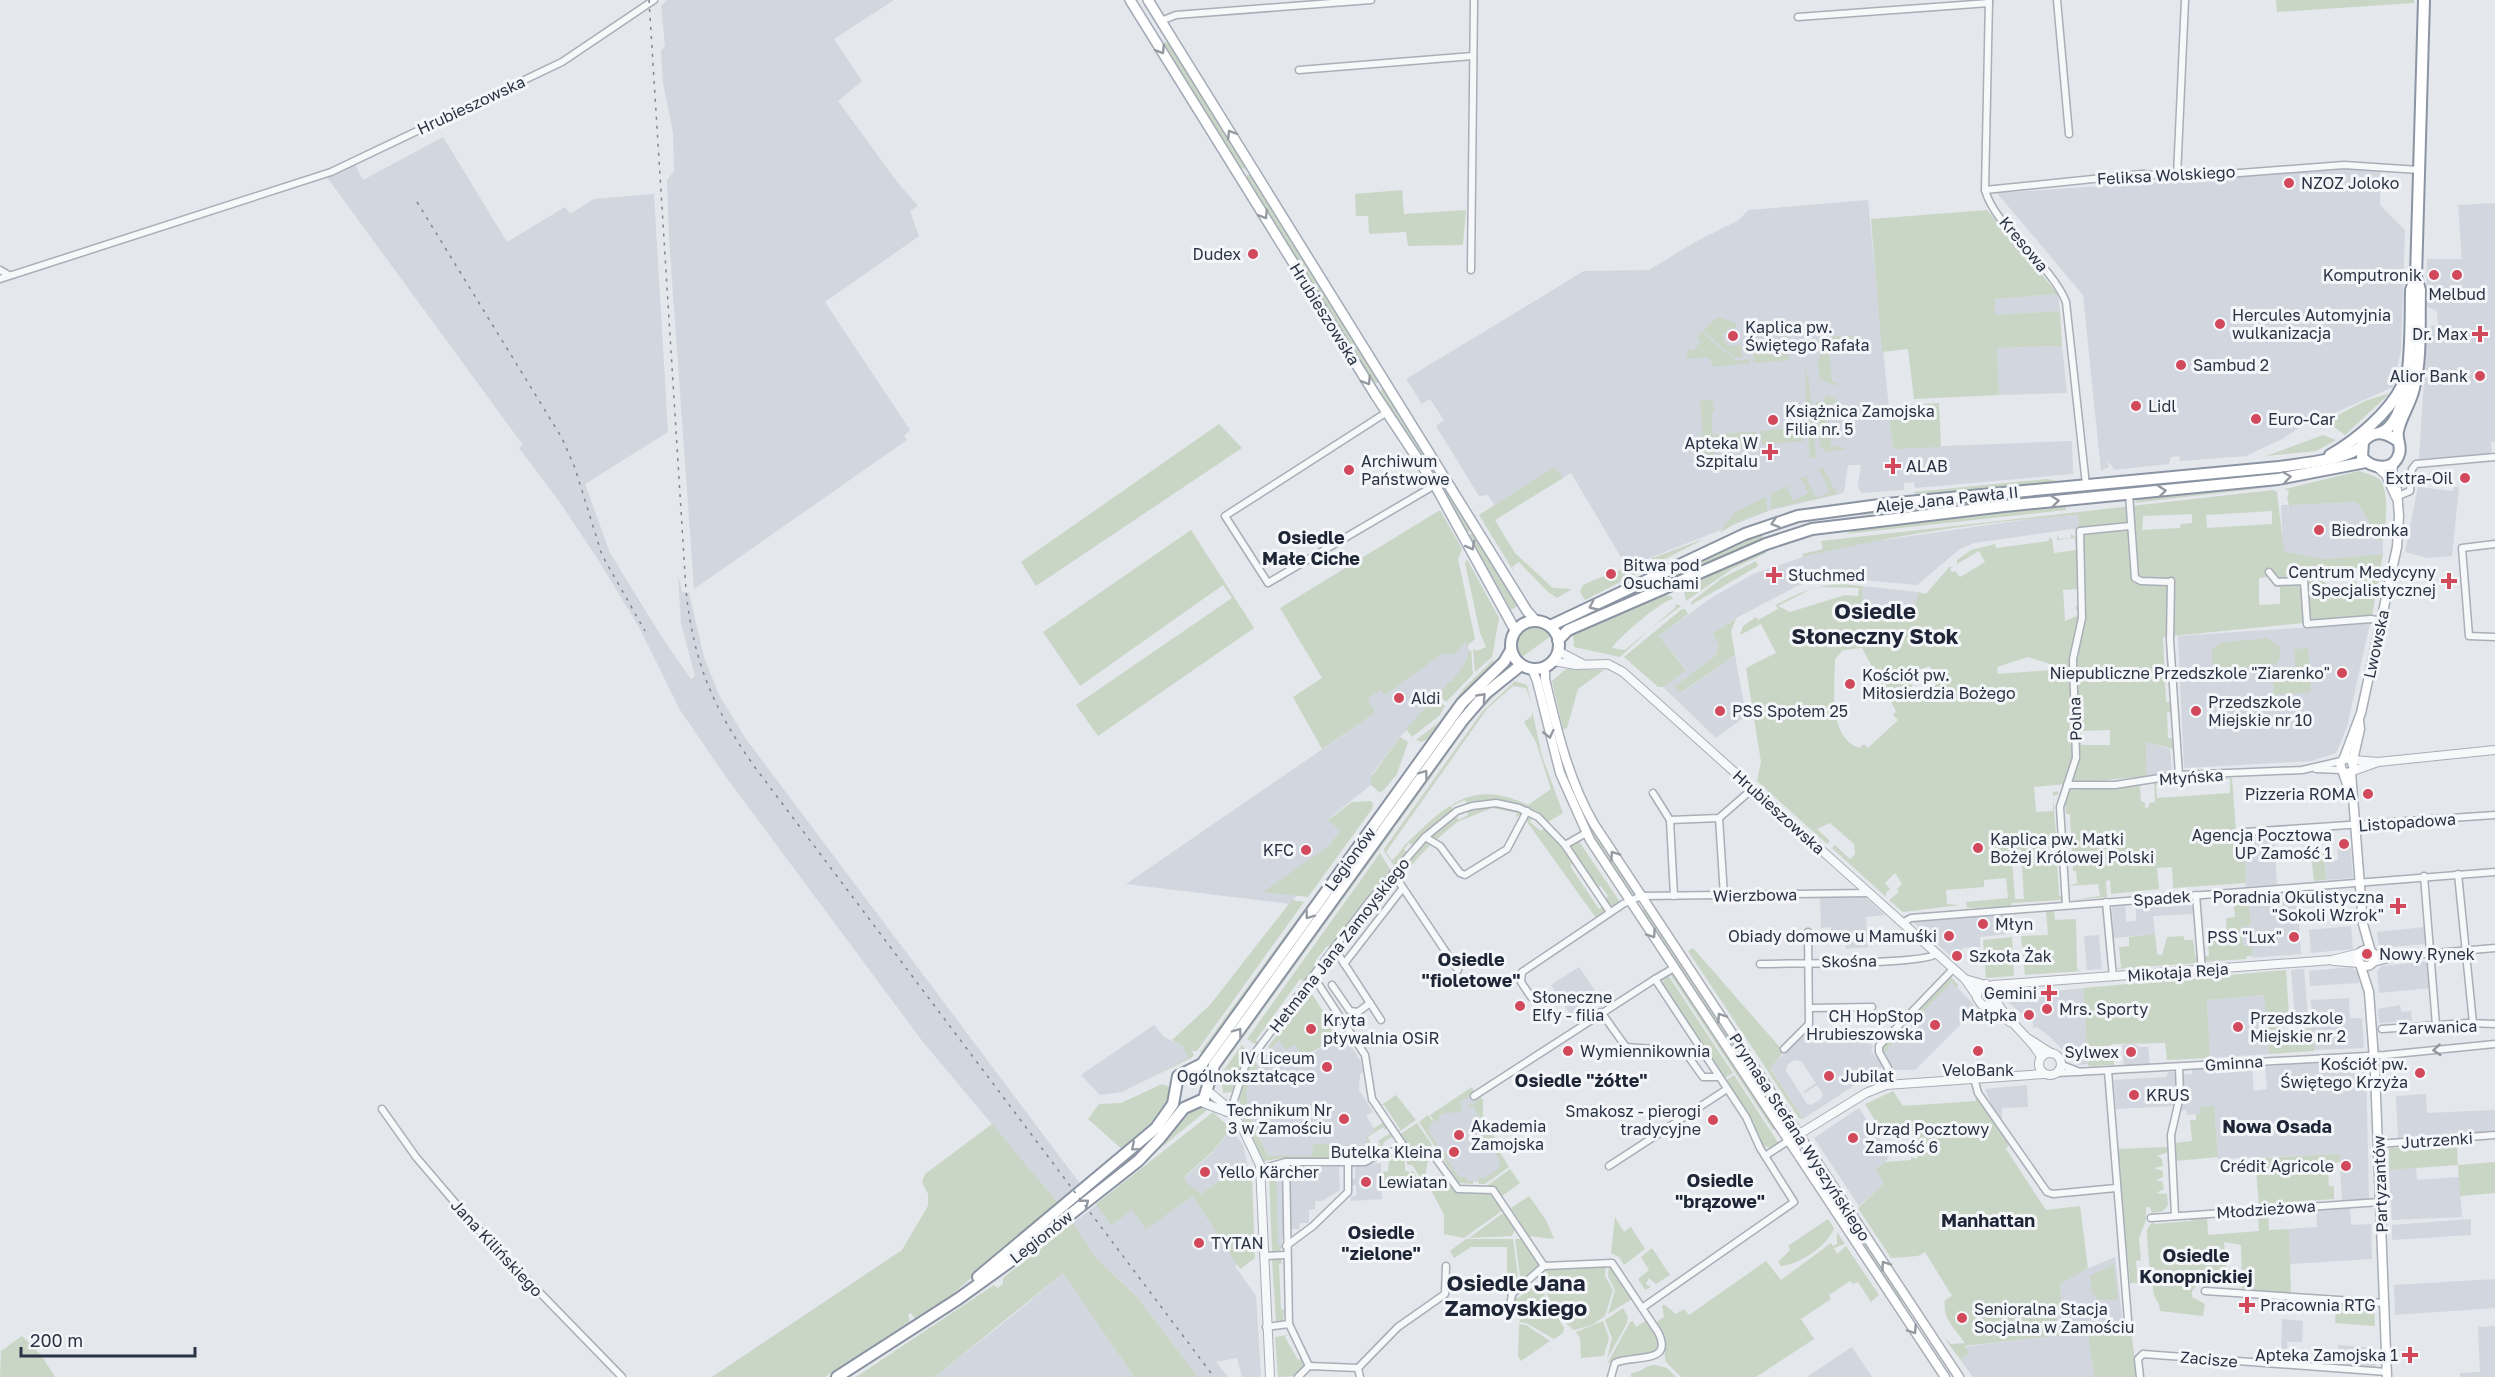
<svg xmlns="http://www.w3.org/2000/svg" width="2495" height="1377" font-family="'Golos Text',sans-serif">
  <rect width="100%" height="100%" fill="#e4e7ec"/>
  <g fill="#d2d6de" fill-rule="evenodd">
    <path d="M 667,0 L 894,0 L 834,39 L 862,81 L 838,101 L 898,183 L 918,206 L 910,211 L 919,236 L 825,302 L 910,430 L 904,436 L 907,440 L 694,589 L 669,238 L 667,180 L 674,171 L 673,132 L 663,83 L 661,51 L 665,45 L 661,6 Z"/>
    <path d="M 443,137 L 507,242 L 565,207 L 570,214 L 594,199 L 654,194 L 668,432 L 585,484 L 610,553 L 663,639 L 691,679 L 695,676 L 681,623 L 678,574 L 682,592 L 689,593 L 704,657 L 719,695 L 746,739 L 1081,1185 L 1058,1203 L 923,1042 L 726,777 L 680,710 L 639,627 L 597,558 L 559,501 L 519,448 L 523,445 L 326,176 L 355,164 L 363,180 Z"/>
    <path d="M 2351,169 L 2381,170 L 2380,205 L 2405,230 L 2401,350 L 2393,387 L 2323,418 L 2313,419 L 2282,439 L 2246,456 L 2180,461 L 2179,456 L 2171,457 L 2169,464 L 2115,470 L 2108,461 L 2109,467 L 2101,471 L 2083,295 L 1997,193 Z"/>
    <path d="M 1868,200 L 1893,448 L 2072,441 L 2073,474 L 1915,488 L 1914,482 L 1904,483 L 1904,490 L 1861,493 L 1858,486 L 1861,465 L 1848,465 L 1844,492 L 1840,494 L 1771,510 L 1627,567 L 1571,473 L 1501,516 L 1488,495 L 1479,496 L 1436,426 L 1444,420 L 1430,399 L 1422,404 L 1406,379 L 1584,271 L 1649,270 L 1695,242 L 1737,221 L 1749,210 Z"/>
    <path d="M 2495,203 L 2495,442 L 2491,442 L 2492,454 L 2419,459 L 2427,332 L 2432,326 L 2438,325 L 2437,311 L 2426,306 L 2427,259 L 2462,259 L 2458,205 Z"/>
    <path d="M 2058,294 L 2060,311 L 1995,315 L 1994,299 Z"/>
    <path d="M 2062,346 L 2067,393 L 1999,395 L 1997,348 Z"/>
    <path d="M 2418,487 L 2453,491 L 2454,487 L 2459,487 L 2452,556 L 2428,558 L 2405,552 Z"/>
    <path d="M 2354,502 L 2359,505 L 2380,539 L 2376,541 L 2383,540 L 2383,554 L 2324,559 L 2283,552 L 2281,505 Z"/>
    <path d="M 2078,515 L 2079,528 L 1974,543 L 1960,549 L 1917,585 L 1854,579 L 1815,580 L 1797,586 L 1738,617 L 1714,633 L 1719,645 L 1716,655 L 1674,687 L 1683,692 L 1735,655 L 1746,716 L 1716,738 L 1663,687 L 1686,669 L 1659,636 L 1708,600 L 1753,574 L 1803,557 L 1861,543 L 2037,518 Z"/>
    <path d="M 1863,586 L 1918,592 L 1915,610 L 1892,606 L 1871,617 L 1862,598 Z"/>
    <path d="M 2370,623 L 2347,727 L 2336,753 L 2311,761 L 2184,768 L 2178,636 Z"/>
    <path d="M 1466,637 L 1470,657 L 1452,683 L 1399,738 L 1372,774 L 1371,785 L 1328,819 L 1340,830 L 1291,904 L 1126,884 L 1375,713 L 1365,698 Z"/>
    <path d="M 2146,742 L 2170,749 L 2172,770 L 2169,773 L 2147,776 Z"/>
    <path d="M 2274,836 L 2277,885 L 2246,887 L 2244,838 Z"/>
    <path d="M 2337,840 L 2350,840 L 2353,878 L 2326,880 L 2325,861 L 2338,860 Z"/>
    <path d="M 2297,892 L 2301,954 L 2253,958 L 2252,946 L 2243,947 L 2241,926 L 2251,925 L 2248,894 Z"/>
    <path d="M 1864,896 L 1885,915 L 1866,917 L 1868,947 L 1846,949 L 1845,944 L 1825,944 L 1832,927 L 1821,928 L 1820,898 Z"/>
    <path d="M 2191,899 L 2194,914 L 2153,916 L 2155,934 L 2113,938 L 2112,907 L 2125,906 L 2126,922 L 2136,921 L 2136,905 Z"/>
    <path d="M 2004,914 L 2006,934 L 1980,937 L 1980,947 L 1962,948 L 1963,960 L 1955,960 L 1913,922 Z"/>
    <path d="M 2351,926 L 2353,949 L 2311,953 L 2309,930 Z"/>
    <path d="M 2425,927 L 2426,944 L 2379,948 L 2377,932 Z"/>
    <path d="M 2099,935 L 2102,969 L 2087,970 L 2084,936 Z"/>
    <path d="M 2428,961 L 2430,988 L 2379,993 L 2377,972 L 2381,966 Z"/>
    <path d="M 1579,967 L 1602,1001 L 1574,1020 L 1551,985 Z"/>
    <path d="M 2352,967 L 2358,973 L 2359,983 L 2310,986 L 2309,971 Z"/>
    <path d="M 2304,969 L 2308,1017 L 2295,1018 L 2291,970 Z"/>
    <path d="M 1952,982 L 1977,1008 L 1915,1070 L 1894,1070 L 1883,1053 L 1887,1047 Z"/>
    <path d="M 2083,988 L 2088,1064 L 2077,1065 L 2050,1037 L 2037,1027 L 2033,1028 L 2033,1023 L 2006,1000 L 2008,996 Z"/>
    <path d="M 2265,995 L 2269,1054 L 2210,1058 L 2207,1000 Z"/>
    <path d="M 2349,998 L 2350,1018 L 2362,1018 L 2364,1048 L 2314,1050 L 2311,1000 Z"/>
    <path d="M 2400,1005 L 2401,1012 L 2411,1011 L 2412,1021 L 2379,1023 L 2378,1009 Z"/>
    <path d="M 1154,1025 L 1164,1037 L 1183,1046 L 1189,1058 L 1122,1092 L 1100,1095 L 1081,1075 Z"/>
    <path d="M 1854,1028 L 1873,1046 L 1871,1051 L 1884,1066 L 1803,1119 L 1770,1067 L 1807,1032 ZM 1794,1060 L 1801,1061 L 1816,1083 L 1804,1091 L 1805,1093 L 1817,1085 L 1823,1094 L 1821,1099 L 1811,1105 L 1807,1104 L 1786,1071 L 1787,1065 Z"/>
    <path d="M 1343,1033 L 1361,1062 L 1363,1072 L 1360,1074 L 1359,1090 L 1373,1112 L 1366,1116 L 1376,1131 L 1367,1137 L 1366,1157 L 1268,1156 L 1246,1108 L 1246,1088 L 1251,1073 L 1279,1040 L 1295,1044 L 1311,1054 Z"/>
    <path d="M 2135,1044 L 2140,1047 L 2148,1047 L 2150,1065 L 2124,1067 L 2122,1045 Z"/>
    <path d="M 2362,1061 L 2366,1066 L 2369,1199 L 2342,1200 L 2339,1154 L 2218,1159 L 2214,1106 L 2201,1114 L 2187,1115 L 2186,1110 L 2180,1111 L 2183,1098 L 2181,1075 L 2192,1074 L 2192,1069 L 2252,1067 L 2254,1091 L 2267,1089 L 2265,1066 Z"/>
    <path d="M 2168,1072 L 2176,1072 L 2178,1096 L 2175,1106 L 2116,1109 L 2114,1080 L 2166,1077 Z"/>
    <path d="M 2027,1085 L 2028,1107 L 2002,1108 L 2002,1118 L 1997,1118 L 1985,1089 Z"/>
    <path d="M 1472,1094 L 1482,1109 L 1483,1127 L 1507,1164 L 1480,1182 L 1461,1182 L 1424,1126 Z"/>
    <path d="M 2426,1094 L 2427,1113 L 2495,1110 L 2495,1131 L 2398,1139 L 2396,1096 Z"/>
    <path d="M 1859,1108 L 1889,1154 L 1886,1162 L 1875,1169 L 1884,1183 L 1859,1206 L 1814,1138 Z"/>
    <path d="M 1231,1129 L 1243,1145 L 1248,1166 L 1229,1174 L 1201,1194 L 1197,1193 L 1185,1181 L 1185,1177 L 1213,1152 Z"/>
    <path d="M 1381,1163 L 1382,1199 L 1351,1201 L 1351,1196 L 1356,1196 L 1356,1185 L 1351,1185 L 1351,1180 L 1355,1178 L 1355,1167 L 1350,1169 L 1352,1165 Z"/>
    <path d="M 1280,1167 L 1339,1167 L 1340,1190 L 1322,1201 L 1315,1201 L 1315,1209 L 1309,1210 L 1309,1223 L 1300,1223 L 1299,1229 L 1290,1229 L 1289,1238 L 1282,1239 L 1282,1246 L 1278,1246 L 1276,1233 L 1276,1171 Z"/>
    <path d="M 2416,1168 L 2417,1180 L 2459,1177 L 2462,1217 L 2392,1220 L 2389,1170 Z"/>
    <path d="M 1193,1196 L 1239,1263 L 1235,1266 L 1256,1296 L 1261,1377 L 1242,1377 L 1237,1358 L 1216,1362 L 1228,1377 L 1198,1377 L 1137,1297 L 1096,1258 L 1073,1223 L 1098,1204 L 1105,1214 L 1132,1209 L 1146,1228 Z"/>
    <path d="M 2350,1208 L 2351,1225 L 2371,1224 L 2372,1259 L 2290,1264 L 2289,1229 L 2317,1227 L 2316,1210 Z"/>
    <path d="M 2471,1219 L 2471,1235 L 2392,1240 L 2392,1225 Z"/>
    <path d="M 2115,1257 L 2123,1324 L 2116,1331 L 2088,1334 L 2094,1377 L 1973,1377 L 1961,1359 L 1969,1354 L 1964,1347 L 2061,1335 L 2057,1318 L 2062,1310 L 2060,1284 L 2068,1277 Z"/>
    <path d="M 1063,1273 L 1134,1377 L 935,1377 L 1012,1316 Z"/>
    <path d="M 2495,1279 L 2495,1308 L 2395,1315 L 2394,1285 Z"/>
    <path d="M 2282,1319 L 2303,1321 L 2302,1342 L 2287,1342 L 2288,1363 L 2281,1362 Z"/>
    <path d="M 2495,1326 L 2495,1377 L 2460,1377 L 2460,1373 L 2480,1372 L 2478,1327 Z"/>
    <path d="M 2338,1345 L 2375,1348 L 2376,1370 L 2337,1367 Z"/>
    <path d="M 1852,1347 L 1872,1377 L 1807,1377 Z"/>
  </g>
  <g fill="#c9d6c5" fill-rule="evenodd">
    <path d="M 2276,0 L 2414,0 L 2414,3 L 2277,12 Z"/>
    <path d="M 1165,42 L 1171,44 L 1247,166 L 1245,169 L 1238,167 L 1163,45 Z"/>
    <path d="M 1252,174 L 1379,381 L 1377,383 L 1372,382 L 1247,180 L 1247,175 Z"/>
    <path d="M 1402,190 L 1404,214 L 1466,210 L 1463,245 L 1408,246 L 1406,232 L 1369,234 L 1368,216 L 1356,216 L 1355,194 Z"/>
    <path d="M 1987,210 L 2058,294 L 1995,299 L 1995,315 L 2060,311 L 2062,346 L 1997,348 L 1999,395 L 1914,399 L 1908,349 L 1882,352 L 1871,219 Z"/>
    <path d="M 1717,317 L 1736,323 L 1736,328 L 1727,329 L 1727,333 L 1723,333 L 1724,343 L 1728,343 L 1729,346 L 1741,345 L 1743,358 L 1735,356 L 1735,358 L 1703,331 Z"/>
    <path d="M 1701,332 L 1736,361 L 1750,359 L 1750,363 L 1713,367 L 1709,357 L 1686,359 L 1687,349 L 1693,351 L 1701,341 L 1697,337 Z"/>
    <path d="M 1787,336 L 1789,360 L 1754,363 L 1752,340 L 1764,339 L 1765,347 L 1782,346 L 1781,337 Z"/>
    <path d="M 1859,337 L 1860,346 L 1856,347 L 1854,341 L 1836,343 L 1834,350 L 1829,351 L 1832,382 L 1837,383 L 1837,386 L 1820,379 L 1818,366 L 1822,341 L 1820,345 L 1811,346 C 1819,334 1846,336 1859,337 Z"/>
    <path d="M 1805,368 L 1809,382 L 1816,458 L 1810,458 L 1807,425 L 1810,403 L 1806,403 Z"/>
    <path d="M 1382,389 L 1385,389 L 1472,529 L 1468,532 L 1416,448 L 1379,394 Z"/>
    <path d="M 2390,393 L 2345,435 L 2326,421 L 2365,401 Z"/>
    <path d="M 1826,395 L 1837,400 L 1836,404 L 1831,403 L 1826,423 L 1830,424 L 1831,445 L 1846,449 L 1828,452 L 1820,447 L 1816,402 L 1823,402 Z"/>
    <path d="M 1712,400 L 1715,412 L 1711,413 L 1713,435 L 1756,431 L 1757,445 L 1714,449 L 1715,462 L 1722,462 L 1722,469 L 1703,470 L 1697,437 L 1703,436 L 1700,401 Z"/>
    <path d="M 1939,403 L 1941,447 L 1893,449 L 1888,406 Z"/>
    <path d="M 1219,424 L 1242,448 L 1036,586 L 1021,562 Z"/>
    <path d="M 1802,427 L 1804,441 L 1762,445 L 1760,431 Z"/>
    <path d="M 2323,435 L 2336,440 L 2316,451 L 2266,456 Z"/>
    <path d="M 1554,467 L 1563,478 L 1495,520 L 1515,553 L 1553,588 L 1572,589 L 1557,598 L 1551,594 L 1558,591 L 1550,594 L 1519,562 L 1512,567 L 1516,575 L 1479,515 Z"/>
    <path d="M 1823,468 L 1837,494 L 1771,509 L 1771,494 L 1791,484 L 1787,488 L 1793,501 L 1808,493 L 1802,480 L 1796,481 L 1809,475 L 1806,478 L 1816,498 L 1830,492 L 1820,471 L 1815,472 Z"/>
    <path d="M 2359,471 C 2365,473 2377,476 2381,481 C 2389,494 2386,527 2383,540 L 2375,541 L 2379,539 L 2359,505 L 2354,502 L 2291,505 L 2291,510 L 2287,499 L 2289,492 L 2285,489 Z"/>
    <path d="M 2047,479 L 2063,482 L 1920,496 L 1913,492 Z"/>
    <path d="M 2272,487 L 2133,503 L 2139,499 Z"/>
    <path d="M 2273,490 L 2277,492 L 2284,552 L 2324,559 L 2383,554 L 2372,616 L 2163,637 L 2166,702 L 2171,702 L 2171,712 L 2167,712 L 2168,738 L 2172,738 L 2173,749 L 2146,742 L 2147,776 L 2034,787 L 2036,812 L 2053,811 L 2053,792 L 2057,791 L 2059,794 L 2053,796 L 2056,835 L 2060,835 L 2060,843 L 2056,844 L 2059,896 L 2063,896 L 2063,900 L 2012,903 L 2009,907 L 1967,908 L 1966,902 L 2008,898 L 2006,878 L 1984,880 L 1984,887 L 1946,890 L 1947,904 L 1960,905 L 1903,912 L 1889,900 L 1899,892 L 1897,889 L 1902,884 L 1895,873 L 1885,883 L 1890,889 L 1886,893 L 1886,897 L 1832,848 L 1835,845 L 1850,859 L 1855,854 L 1854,844 L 1830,823 L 1817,829 L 1830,841 L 1827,844 L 1757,781 L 1761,762 L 1746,668 L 1776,653 L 1761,624 L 1740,635 L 1743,626 L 1756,617 L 1758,620 L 1778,609 L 1776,605 C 1807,588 1827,581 1863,586 L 1862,598 L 1872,616 L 1892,606 L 1914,610 L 1918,592 L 1926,594 L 1949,567 L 1953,567 L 1950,569 L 1952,572 L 1955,571 L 1960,577 L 1985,562 L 1979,551 L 1957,564 L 1957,560 L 1971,550 L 1995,544 L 1996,548 L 2049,541 L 2049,537 L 2052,539 L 2054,553 L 2076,550 L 2075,538 L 2057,540 L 2057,536 L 2060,539 L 2071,538 L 2071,534 L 2078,539 L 2083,538 L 2086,533 L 2079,528 L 2078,515 C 1986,521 1892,535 1803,557 L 1802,554 L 1823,549 L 1821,541 ZM 2272,511 L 2272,524 L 2207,528 L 2206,515 ZM 2192,514 L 2192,523 L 2181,524 L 2180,528 L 2142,530 L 2143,516 ZM 2355,568 L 2363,568 L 2364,587 L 2359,588 L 2352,599 L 2319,579 L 2323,571 L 2327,573 L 2332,570 L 2356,584 ZM 2267,577 L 2275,587 L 2280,587 L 2280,604 L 2259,605 L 2259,578 ZM 1822,587 L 1859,588 L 1858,596 L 1845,595 L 1790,612 L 1778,606 L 1813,588 ZM 2079,589 L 2079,606 L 2076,606 L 2076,610 L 2079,611 L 2079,615 L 2065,621 L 2063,590 ZM 1862,648 L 1896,711 L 1893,715 L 1898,720 L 1868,748 L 1864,744 L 1860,748 C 1827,738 1835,685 1835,659 L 1843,650 ZM 2028,657 L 2050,664 L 2050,670 L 1998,674 L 1997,667 ZM 1930,666 L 1936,685 L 1917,702 L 1908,673 ZM 2110,730 L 2110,745 L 2081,745 L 2081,731 ZM 2011,849 L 2021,849 L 2024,899 L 2015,899 Z"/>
    <path d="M 2064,492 L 1975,505 L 1861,515 L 1854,513 Z"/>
    <path d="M 1766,497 L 1767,511 L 1738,522 L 1719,533 L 1735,512 Z"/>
    <path d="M 2066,503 L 2066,510 L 1845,534 L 1863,527 Z"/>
    <path d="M 1440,510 L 1462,549 L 1458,559 L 1475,639 L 1467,646 L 1465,642 L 1453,655 L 1443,653 L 1385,695 L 1381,690 L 1368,698 L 1375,713 L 1322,749 L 1293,697 L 1322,678 L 1280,608 Z"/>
    <path d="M 1191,530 L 1254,628 L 1098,736 L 1076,705 L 1232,598 L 1223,585 L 1080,686 L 1043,632 Z"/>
    <path d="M 1764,530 L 1762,539 L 1694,572 L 1570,626 L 1568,621 Z"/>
    <path d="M 1474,532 L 1519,605 L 1511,610 L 1469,535 Z"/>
    <path d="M 1706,538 L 1585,600 L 1580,592 L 1583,585 L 1594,580 Z"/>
    <path d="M 1764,548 L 1766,553 L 1732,569 L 1686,601 L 1684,591 L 1689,585 Z"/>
    <path d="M 1467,559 L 1499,618 L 1492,657 L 1475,672 L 1473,649 L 1477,651 L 1486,647 L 1480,633 L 1465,563 Z"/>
    <path d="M 1756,561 L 1758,566 L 1691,605 L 1691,602 L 1722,578 Z"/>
    <path d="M 1665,595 L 1671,596 L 1673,599 C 1662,600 1618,638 1612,648 L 1625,650 L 1675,608 L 1676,604 L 1681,606 L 1651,628 L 1620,657 L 1574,647 L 1573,631 Z"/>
    <path d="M 1682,609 L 1685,609 L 1688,614 L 1659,636 L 1686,670 L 1663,687 L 1658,687 L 1624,657 Z"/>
    <path d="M 1736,619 L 1731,631 L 1735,655 L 1682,692 L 1674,687 L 1716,655 L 1719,645 L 1713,633 Z"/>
    <path d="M 1533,625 L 1543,627 L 1552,635 L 1521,658 L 1515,640 L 1522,630 Z"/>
    <path d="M 2267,638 L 2280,647 L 2279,661 L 2274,665 L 2221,671 L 2212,664 L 2212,649 L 2220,643 Z"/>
    <path d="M 2308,648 L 2311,692 L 2274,695 L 2273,675 L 2296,674 L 2294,649 Z"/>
    <path d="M 1471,650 L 1473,674 L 1446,702 L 1438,694 L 1447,685 L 1447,681 L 1452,682 L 1469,656 L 1466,653 Z"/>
    <path d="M 1493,660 L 1496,664 L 1456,701 L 1429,738 L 1422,742 L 1416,740 L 1438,723 L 1465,687 Z"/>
    <path d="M 1566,669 L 1604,670 L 1578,689 L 1567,728 L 1563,729 L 1552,681 Z"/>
    <path d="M 1509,677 L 1511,680 L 1474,717 L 1396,826 L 1393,823 L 1473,712 Z"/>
    <path d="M 1515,681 L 1527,685 L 1531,703 L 1526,688 L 1513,686 L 1487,709 L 1386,852 L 1392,860 C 1399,856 1401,848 1407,843 C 1446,806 1471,778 1528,805 L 1551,789 L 1536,742 L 1524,722 L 1532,716 L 1532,710 L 1542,756 L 1563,813 L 1548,822 C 1525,800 1497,797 1467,804 L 1465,800 L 1451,806 L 1453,810 L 1413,846 L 1409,843 L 1404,849 L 1407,852 L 1395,867 L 1384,851 L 1384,849 L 1482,712 Z"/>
    <path d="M 1543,684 L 1562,762 L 1575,795 L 1635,892 L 1634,896 L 1588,831 L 1560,763 Z"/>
    <path d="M 1437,699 L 1445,706 L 1439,716 L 1412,737 L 1406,729 L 1433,700 Z"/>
    <path d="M 1400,737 L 1408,742 L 1397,774 L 1383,791 L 1379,792 L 1371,785 L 1371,777 Z"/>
    <path d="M 2232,778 L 2236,832 L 2244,831 L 2246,883 L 2173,888 L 2172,867 L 2157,868 L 2159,889 L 2111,894 L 2110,880 L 2106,881 L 2107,897 L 2071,900 L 2100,896 L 2098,884 L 2069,886 L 2077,883 L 2076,871 L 2073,871 L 2070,814 L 2066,814 L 2065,790 L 2140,786 L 2141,801 L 2145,803 L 2145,808 L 2149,807 L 2149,803 L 2155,802 L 2154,783 L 2185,780 L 2186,783 L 2156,785 L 2157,798 L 2230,793 L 2230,779 L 2204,779 Z"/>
    <path d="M 1371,801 L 1373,804 L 1372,809 L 1308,897 L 1263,892 L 1330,845 L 1340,830 L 1328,820 L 1352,802 Z"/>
    <path d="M 1491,806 L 1508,807 L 1522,814 L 1516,817 L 1517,813 L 1492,808 L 1457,822 L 1428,847 L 1400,878 L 1397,874 C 1414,852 1432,834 1453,818 L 1456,816 L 1459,820 L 1468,815 L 1467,811 Z"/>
    <path d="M 1528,815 L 1532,818 L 1530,822 L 1541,831 L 1544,828 L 1574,863 L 1570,866 L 1599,909 L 1603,906 L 1604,912 L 1596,918 L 1525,819 Z"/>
    <path d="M 1391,826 L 1394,829 L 1221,1068 L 1218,1066 Z"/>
    <path d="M 1578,840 L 1620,902 L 1613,907 L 1605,899 L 1608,896 L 1601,886 L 1597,888 L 1572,850 L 1572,844 Z"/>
    <path d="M 2324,852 L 2326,880 L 2314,881 L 2311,853 Z"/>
    <path d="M 1380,853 L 1391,871 L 1331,947 L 1327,946 L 1316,960 L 1318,964 L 1305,982 L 1300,979 L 1256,1040 L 1259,1043 L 1255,1044 L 1247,1039 Z"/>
    <path d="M 1391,882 L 1396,883 L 1340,953 L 1338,946 Z"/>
    <path d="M 2248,894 L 2251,925 L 2241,927 L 2243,946 L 2252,946 L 2253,956 L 2247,956 L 2246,959 L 2204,962 L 2204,956 L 2209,956 L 2207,933 L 2213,932 L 2214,939 L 2227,938 L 2226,918 L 2235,917 L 2233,895 Z"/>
    <path d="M 1292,900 L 1304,902 L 1197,1051 L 1192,1051 L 1194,1055 L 1191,1058 L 1139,1084 L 1188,1058 L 1183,1046 L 1172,1040 L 1210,1005 Z"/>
    <path d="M 1308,904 L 1309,906 L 1204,1055 L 1200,1052 Z"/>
    <path d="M 1646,909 L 1786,1123 L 1784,1124 L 1641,911 Z"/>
    <path d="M 2054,911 L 2055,920 L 2076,919 L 2077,968 L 2080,971 L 2025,975 L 2021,936 L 2048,935 L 2046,912 Z"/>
    <path d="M 2155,934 L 2157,954 L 2162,955 L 2167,937 L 2184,936 L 2184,940 L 2193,940 L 2195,955 L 2199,963 L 2116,969 L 2121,967 L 2119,947 L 2129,946 L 2129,937 Z"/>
    <path d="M 2012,937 L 2014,976 L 1986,978 L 1983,940 Z"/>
    <path d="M 1693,948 L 1784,1052 L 1770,1068 L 1803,1119 L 1799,1118 L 1688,951 Z"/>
    <path d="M 2286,970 L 2289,1014 L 2280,1015 L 2282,1030 L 2274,1031 L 2275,1041 L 2306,1040 L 2305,1029 L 2313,1028 L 2314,1051 L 2269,1054 L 2264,995 L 2207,1000 L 2210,1058 L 2167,1060 L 2165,1043 L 2113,1044 L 2109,1046 L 2110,1060 L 2114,1061 L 2114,1065 L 2088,1066 L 2083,988 Z"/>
    <path d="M 1670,974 L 1674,974 L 1776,1128 L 1773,1130 Z"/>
    <path d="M 1668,975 L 1733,1073 L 1723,1079 L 1662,984 L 1663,978 Z"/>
    <path d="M 1951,977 L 1959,986 L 1955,987 L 1952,982 L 1883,1053 L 1883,1045 Z"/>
    <path d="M 1310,991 L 1339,1036 L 1303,1057 L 1295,1044 L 1286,1050 L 1279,1040 L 1271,1049 L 1268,1047 Z"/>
    <path d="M 1242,1045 L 1250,1054 L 1239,1070 L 1232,1092 L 1223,1093 L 1221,1074 Z"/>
    <path d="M 1254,1060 L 1258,1065 C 1233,1097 1254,1124 1268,1156 L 1312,1156 L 1313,1144 L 1330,1144 L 1330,1156 L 1363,1158 L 1366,1156 L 1367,1137 L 1375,1131 L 1374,1128 L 1384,1122 L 1387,1128 L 1385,1130 L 1383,1127 L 1368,1137 L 1373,1149 L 1380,1144 L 1378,1141 L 1389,1134 L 1393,1136 L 1384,1142 L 1382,1148 L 1364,1158 L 1283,1158 L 1265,1161 L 1264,1164 C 1246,1126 1225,1099 1254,1060 Z"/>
    <path d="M 1734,1075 L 1779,1144 L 1772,1148 L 1763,1146 L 1725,1081 Z"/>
    <path d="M 1162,1084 L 1170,1087 C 1172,1114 1143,1134 1124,1151 L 1088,1119 L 1099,1104 L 1121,1103 Z"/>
    <path d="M 1472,1087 L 1475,1093 L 1460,1102 L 1462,1112 L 1444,1113 L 1439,1116 L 1439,1121 L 1434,1121 L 1430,1115 Z"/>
    <path d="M 1893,1091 L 1903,1106 L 1976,1101 L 1975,1096 L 1977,1096 L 2010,1143 L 2006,1149 L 2046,1210 L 2080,1206 L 2088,1268 L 2060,1284 L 2062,1310 L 2057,1319 L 2059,1333 L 2063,1335 L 1965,1346 L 1969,1354 L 1961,1359 L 1973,1377 L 1943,1336 L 1951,1344 L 1965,1343 C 1955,1328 1942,1319 1945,1300 L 1952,1296 L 1925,1252 L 1918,1256 L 1891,1258 L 1858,1208 L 1884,1183 L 1875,1169 L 1886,1162 L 1911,1160 L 1911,1157 L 1917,1159 L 1919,1149 L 1916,1137 L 1912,1137 L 1923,1128 L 1920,1126 L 1908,1134 L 1900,1136 L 1899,1132 L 1890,1132 L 1889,1136 L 1885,1137 L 1865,1104 Z"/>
    <path d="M 1396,1095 L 1416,1120 L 1397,1133 L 1400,1129 L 1384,1105 L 1380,1106 Z"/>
    <path d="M 1479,1095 L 1483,1100 L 1483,1120 L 1501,1147 L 1501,1154 L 1509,1167 L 1485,1184 L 1479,1184 L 1478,1177 L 1483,1179 L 1501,1167 L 1498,1163 L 1500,1160 L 1479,1131 L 1476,1122 L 1480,1118 L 1474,1107 L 1469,1108 L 1468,1104 L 1472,1106 L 1475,1104 L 1473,1100 Z"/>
    <path d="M 1204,1106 L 1211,1107 L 1098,1199 L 1186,1111 Z"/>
    <path d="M 2214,1106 L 2218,1157 L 2175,1161 L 2174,1143 L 2192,1141 L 2190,1120 L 2196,1120 L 2196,1114 L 2201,1114 L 2200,1107 Z"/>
    <path d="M 1213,1112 L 1231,1129 L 1213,1151 L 1185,1176 L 1185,1181 L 1201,1194 L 1229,1174 L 1249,1167 L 1252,1177 L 1255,1258 L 1240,1269 L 1193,1196 L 1146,1229 L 1132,1210 L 1111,1225 L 1096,1204 Z"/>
    <path d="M 1428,1115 L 1433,1122 L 1428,1131 L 1442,1152 L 1448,1154 L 1446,1158 L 1459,1177 L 1467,1177 L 1467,1181 L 1473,1181 L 1473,1184 L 1459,1183 L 1419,1122 Z"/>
    <path d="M 1417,1123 L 1432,1145 L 1431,1149 L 1409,1148 L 1399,1135 Z"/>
    <path d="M 992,1124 L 1058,1203 L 949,1297 L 915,1319 L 911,1313 L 908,1315 L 910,1321 L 825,1377 L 712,1377 L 902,1250 L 928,1206 L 928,1194 L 922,1182 L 925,1174 Z"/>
    <path d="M 2452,1143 L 2457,1147 L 2458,1165 L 2495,1162 L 2495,1193 L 2460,1196 L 2458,1165 L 2389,1170 L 2389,1148 Z"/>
    <path d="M 2167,1147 L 2168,1152 L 2157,1156 L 2162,1159 L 2163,1166 L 2154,1168 L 2163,1171 L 2163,1177 L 2155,1181 L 2162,1181 L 2164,1189 L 2156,1193 L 2167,1194 L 2168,1205 L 2163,1211 L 2152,1213 L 2150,1207 L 2146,1207 L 2146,1220 L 2139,1238 L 2141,1260 L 2136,1261 L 2138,1283 L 2130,1283 L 2117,1149 Z"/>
    <path d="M 1405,1154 L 1405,1170 L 1410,1173 L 1413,1171 L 1420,1183 L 1385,1184 L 1383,1172 L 1388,1171 L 1389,1159 L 1384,1157 Z"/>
    <path d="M 1407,1154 L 1429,1154 L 1424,1183 L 1412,1165 L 1407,1165 Z"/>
    <path d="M 1804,1154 L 1905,1302 L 1900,1305 L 1801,1156 Z"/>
    <path d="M 2340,1154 L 2340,1162 L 2333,1163 L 2333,1169 L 2328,1170 L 2329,1186 L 2334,1186 L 2334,1199 L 2259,1205 L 2255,1158 Z"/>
    <path d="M 1280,1165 L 1280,1171 L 1276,1171 L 1278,1246 L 1282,1246 L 1279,1253 L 1272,1252 L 1269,1169 Z"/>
    <path d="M 1510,1169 L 1520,1183 L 1502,1196 L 1496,1189 L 1487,1186 Z"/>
    <path d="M 1452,1187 L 1463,1193 L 1492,1193 L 1503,1210 L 1464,1238 L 1444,1234 L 1444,1215 L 1430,1188 Z"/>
    <path d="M 1529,1196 L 1546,1220 L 1554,1239 L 1529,1236 L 1511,1208 Z"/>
    <path d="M 1506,1211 L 1516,1227 L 1512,1236 L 1469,1238 Z"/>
    <path d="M 2258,1213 L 2268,1213 L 2269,1230 L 2289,1229 L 2291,1294 L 2242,1290 L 2241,1245 L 2224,1242 L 2227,1277 L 2235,1285 L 2199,1283 L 2192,1291 L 2192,1297 L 2205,1304 L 2203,1316 L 2160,1311 C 2160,1303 2156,1301 2154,1294 C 2150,1276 2148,1253 2147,1234 C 2146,1229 2150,1225 2153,1222 L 2154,1224 L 2191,1221 L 2191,1217 L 2207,1216 L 2208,1235 L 2259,1231 Z"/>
    <path d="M 1615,1217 L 1624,1232 L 1631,1227 L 1645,1249 L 1624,1265 L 1619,1257 L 1611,1253 Z"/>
    <path d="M 1828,1219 L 1834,1228 C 1828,1246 1798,1265 1781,1266 L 1778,1262 L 1790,1250 L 1788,1246 Z"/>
    <path d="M 1073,1223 L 1096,1258 L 1137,1297 L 1198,1377 L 1134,1377 L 1063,1273 L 935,1377 L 856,1377 L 994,1285 L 997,1288 L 1003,1284 L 1003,1278 Z"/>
    <path d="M 1837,1232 L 1845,1244 L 1834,1248 L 1837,1254 L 1846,1246 L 1879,1295 L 1871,1302 L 1858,1282 L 1853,1284 L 1850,1281 L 1829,1295 L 1831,1299 L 1801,1319 L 1814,1339 L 1756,1377 L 1681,1377 L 1665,1361 L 1664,1339 L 1655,1323 L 1664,1317 L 1662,1305 L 1665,1305 L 1676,1314 L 1684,1309 L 1689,1315 L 1766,1261 L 1781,1280 L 1831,1243 L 1833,1246 L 1837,1244 Z"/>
    <path d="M 1466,1239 L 1513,1239 L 1519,1284 L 1507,1293 L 1507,1247 L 1471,1247 L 1454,1258 L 1450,1251 Z"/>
    <path d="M 1515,1239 L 1523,1239 L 1540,1264 L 1521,1283 Z"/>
    <path d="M 1652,1248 L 1670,1275 L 1656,1284 L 1649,1278 L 1646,1284 L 1651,1287 L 1645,1290 L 1638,1279 L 1649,1270 L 1641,1257 Z"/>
    <path d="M 1272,1259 L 1280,1259 L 1283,1263 L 1279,1264 L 1281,1309 L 1284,1310 L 1283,1321 L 1276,1323 Z"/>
    <path d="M 2114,1264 L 2118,1299 L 2097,1300 L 2097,1295 L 2092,1295 L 2090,1276 Z"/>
    <path d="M 1606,1265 L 1605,1276 L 1613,1290 L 1605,1316 L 1592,1325 L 1574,1330 C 1559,1319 1550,1301 1543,1285 L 1548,1282 L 1547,1272 L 1543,1270 Z"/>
    <path d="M 1609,1265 L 1632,1299 L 1608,1314 L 1615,1290 L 1608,1276 Z"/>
    <path d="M 1540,1281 L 1545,1296 L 1564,1328 L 1563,1333 L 1554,1339 L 1526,1323 L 1519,1322 L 1522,1318 L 1512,1305 L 1515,1294 L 1518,1298 Z"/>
    <path d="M 2336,1304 L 2374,1306 L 2375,1326 L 2335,1323 Z"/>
    <path d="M 1623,1308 L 1628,1317 L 1627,1323 L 1607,1359 L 1612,1338 L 1605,1320 Z"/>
    <path d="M 1647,1320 L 1659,1343 L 1656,1352 L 1620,1357 L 1607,1364 L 1630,1322 L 1633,1321 L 1636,1327 Z"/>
    <path d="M 1603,1321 L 1609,1338 L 1604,1356 L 1581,1358 L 1580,1338 L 1576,1332 Z"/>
    <path d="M 2130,1322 L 2137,1377 L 2094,1377 L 2088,1334 L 2116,1331 L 2123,1324 Z"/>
    <path d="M 1519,1324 L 1526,1325 L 1550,1341 L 1521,1361 L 1518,1356 Z"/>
    <path d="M 1288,1335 L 1285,1337 L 1298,1360 L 1302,1358 L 1304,1366 L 1295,1376 L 1278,1377 L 1275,1337 Z"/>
    <path d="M 22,1336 L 41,1355 L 55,1377 L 0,1377 L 1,1351 Z"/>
    <path d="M 1655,1365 L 1667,1368 L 1676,1377 L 1631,1377 L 1631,1373 C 1641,1373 1645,1365 1655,1365 Z"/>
  </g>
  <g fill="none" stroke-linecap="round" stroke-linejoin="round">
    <defs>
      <g id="minor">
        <path d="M 1989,0 L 1985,190 C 1996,229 2050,262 2066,302 L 2086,485"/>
        <path d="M 2057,0 L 2069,134"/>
        <path d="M 1798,17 L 1989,3"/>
        <path d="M 1161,21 L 1176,15 L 1371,0"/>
        <path d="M 1299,70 L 1473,56"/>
        <path d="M 2177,176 L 2185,0"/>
        <path d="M 1985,190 L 2142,174 L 2187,177 L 2344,165 L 2419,170"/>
        <path d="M 0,270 L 9,275"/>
        <path d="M 1471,270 L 1474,0"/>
        <path d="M 0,279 L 331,172 L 562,62 L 654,0"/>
        <path d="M 1387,412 L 1225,516 L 1268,583 L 1435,485"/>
        <path d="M 2129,494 L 2135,578 L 2141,581 L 2169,582"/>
        <path d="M 2396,497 L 2410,491 L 2412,469 L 2416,464 L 2495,457"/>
        <path d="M 2495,544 L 2462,548 L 2469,636 L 2495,637"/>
        <path d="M 2269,572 L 2277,582 L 2304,581 L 2307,624 L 2371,619 L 2381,621"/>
        <path d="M 2171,581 L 2170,640 L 2179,775"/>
        <path d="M 2316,769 L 2341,770"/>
        <path d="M 2067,785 L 2115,785 L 2179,775 L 2302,770 L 2341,761"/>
        <path d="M 1653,793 L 1670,820 L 1674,896"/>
        <path d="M 1719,818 L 1724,896"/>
        <path d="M 1670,820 L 1719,818 L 1749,792 L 1749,785"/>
        <path d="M 2246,832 L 2495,815"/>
        <path d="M 1425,837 L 1440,846 L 1460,873 L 1465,875 L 1507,849 L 1527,811"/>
        <path d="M 1565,845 L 1586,833"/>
        <path d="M 1393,873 L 1458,970"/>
        <path d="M 2458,874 L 2473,1023"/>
        <path d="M 2424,876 L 2436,1025"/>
        <path d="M 2196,895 L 2202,971"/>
        <path d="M 2106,902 L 2113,977"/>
        <path d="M 2066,905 L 2060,807 L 2076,758 L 2073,659 L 2082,618 L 2080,531 L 2130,526"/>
        <path d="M 1902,923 L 1911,918 L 2495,872"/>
        <path d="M 1334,948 L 1381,1020"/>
        <path d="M 2372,953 L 2400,956"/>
        <path d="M 2372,963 L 2400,956 L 2495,948"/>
        <path d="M 1344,964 L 1402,889"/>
        <path d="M 1760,964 C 1787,963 1922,965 1936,954"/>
        <path d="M 1313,976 L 1365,1055 L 1372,1099 L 1407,1151 L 1432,1153 L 1458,1189 L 1493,1190 L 1544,1266"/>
        <path d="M 1655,979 L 1674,968"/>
        <path d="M 1332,985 L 1350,1011 L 1358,1012 L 1370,1003"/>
        <path d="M 1531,997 L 1521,982 L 1522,972 L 1623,904 L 1641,896 L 1869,893"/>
        <path d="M 1810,1008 L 1872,1007"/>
        <path d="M 1601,1012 L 1626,1047 L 1681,1051 L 1688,1056 L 1703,1077 L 1718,1077"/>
        <path d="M 2382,1029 L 2468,1023 L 2495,1024"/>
        <path d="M 1784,1049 L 1809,1024 L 1808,932"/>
        <path d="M 2062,1065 L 2080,1072"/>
        <path d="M 2108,1071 L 2128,1320"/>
        <path d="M 2057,1073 L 2385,1055 L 2495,1044"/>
        <path d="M 1974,1078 L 1978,1093 L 2047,1192 L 2053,1194 L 2116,1188"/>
        <path d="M 1889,1084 L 1888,1068 L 1879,1052 L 1879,1046 L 1953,969"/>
        <path d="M 1474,1096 L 1655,979 L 1746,1117 L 1760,1148 L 1794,1202 L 1642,1308"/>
        <path d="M 382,1109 L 416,1157 L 475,1226 L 622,1377"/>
        <path d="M 1230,1113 L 1245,1066 L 1368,903 L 1425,837 L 1457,811 L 1472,806 L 1496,803 L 1519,808 L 1538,817 L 1565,845 L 1610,912"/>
        <path d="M 2171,1135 L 2180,1096 L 2179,1067"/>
        <path d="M 2171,1136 L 2175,1215"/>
        <path d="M 2378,1144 L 2495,1135"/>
        <path d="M 1765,1156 L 1788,1141"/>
        <path d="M 1609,1166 L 1727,1089"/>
        <path d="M 1261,1169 L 1286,1162"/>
        <path d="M 2151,1218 L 2380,1202"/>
        <path d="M 1286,1246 L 1313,1226 L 1348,1192 L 1348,1162 L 1365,1162 L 1383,1152 L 1407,1151"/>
        <path d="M 1264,1256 L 1286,1255"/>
        <path d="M 2205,1291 L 2384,1303"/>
        <path d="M 1510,1306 L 1512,1294 L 1544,1266 L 1612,1263 L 1658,1332 C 1675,1366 1631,1354 1615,1363 L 1611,1377"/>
        <path d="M 1266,1327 L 1289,1324"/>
        <path d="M 1309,1366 L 1289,1324 L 1286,1162 L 1348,1162"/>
        <path d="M 1358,1368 L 1360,1377"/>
        <path d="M 1298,1377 L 1309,1366 L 1358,1368 L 1398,1327 L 1445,1294 L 1446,1266"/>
        <path d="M 2140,1377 L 2138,1359 L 2143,1354 L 2387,1372"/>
      </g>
      <g id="tertiary">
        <path d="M 1558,651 L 1581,663"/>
        <path d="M 1553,661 L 1576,665 L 1608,664 L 1623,672 L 1965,979 L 1976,995"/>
        <path d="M 2353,760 L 2378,762 L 2495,750"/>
        <path d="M 2353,771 L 2378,762"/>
        <path d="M 2334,961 L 2359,963"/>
        <path d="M 1965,979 L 1996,988 L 1998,998 L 1991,1006 L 1982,1005 L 1977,998 L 1978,989 L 1986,984"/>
        <path d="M 1993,985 L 2332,960 L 2360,953"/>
        <path d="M 1997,1002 C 2008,1023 2030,1036 2041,1057"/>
        <path d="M 1988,1006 L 2010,1022"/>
        <path d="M 2029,1039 L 2051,1053"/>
        <circle cx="2050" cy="1064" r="11"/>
        <path d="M 1208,1091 L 1226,1106 L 1243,1129 L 1260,1165 L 1270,1377"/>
        <path d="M 1201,1102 L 1230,1113"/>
        <path d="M 1788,1141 L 1866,1093 L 1886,1085 L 2044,1074"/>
      </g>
      <g id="secondary">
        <path d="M 2376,466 L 2386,475 L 2396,497"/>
        <path d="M 1545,667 L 1545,679 C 1557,730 1568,779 1594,824 L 1959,1377"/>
        <path d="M 1532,669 L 1537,681 L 1560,773 L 1590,840 L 1945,1377"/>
        <path d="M 2344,758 L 2361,713 L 2397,547 L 2399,516 L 2397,490 L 2392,471 L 2394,462"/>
        <path d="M 2353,760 L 2360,729 L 2359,721"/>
        <path d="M 2343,772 L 2350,773 L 2354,769 L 2351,759 L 2344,758 L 2340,764 L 2347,784"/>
        <path d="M 2351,772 L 2363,924 L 2371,952"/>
        <circle cx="2366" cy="958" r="8"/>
        <path d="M 2360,964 L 2369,992 L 2375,1072 L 2387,1377"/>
      </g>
      <g id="primary">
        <path d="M 1130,0 L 1376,396 L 1435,485 L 1515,630"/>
        <path d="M 1148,0 L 1527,611 L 1536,621"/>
      </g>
      <g id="trunk">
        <path d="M 2380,433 C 2415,419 2410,322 2411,290 L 2416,277 L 2424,0"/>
        <path d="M 2398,441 C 2385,432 2374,429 2363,442 L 2362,457 C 2371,469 2394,472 2399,454 C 2402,446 2396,439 2398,431 C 2401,416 2411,403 2414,388 C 2422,357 2419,322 2420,290 L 2416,277"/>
        <path d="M 2330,455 C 2355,441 2389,413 2402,386"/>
        <circle cx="1535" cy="645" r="24"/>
        <path d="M 1550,626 L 1745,534 L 1798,516 L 1887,504 L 2279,467 C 2298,464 2350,460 2362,445"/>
        <path d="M 1558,640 L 1568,630 L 1766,544 L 1812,529 L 2004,506 L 2278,479 L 2366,462"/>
        <path d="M 978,1277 L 1156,1128 L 1173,1104 L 1178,1076 L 1202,1064 L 1462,703 L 1504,662 L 1511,650"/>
        <path d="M 837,1377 L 958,1299 L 1015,1258 L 1138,1161 L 1160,1138 L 1184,1108 L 1204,1099 L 1214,1065 L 1462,721 L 1486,693 L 1521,665"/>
      </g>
    </defs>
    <use href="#minor" stroke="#a9aeb7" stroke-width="9"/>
    <use href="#tertiary" stroke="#a9aeb7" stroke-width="10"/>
    <use href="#secondary" stroke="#a9aeb7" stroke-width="11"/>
    <use href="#primary" stroke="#a3abb8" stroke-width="12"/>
    <use href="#trunk" stroke="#8b94a3" stroke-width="14"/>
    <use href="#minor" stroke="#f7f8fa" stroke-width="6"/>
    <use href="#tertiary" stroke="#f7f8fa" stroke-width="8"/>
    <use href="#secondary" stroke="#fff" stroke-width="8"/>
    <use href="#primary" stroke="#fff" stroke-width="9"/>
    <use href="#trunk" stroke="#fff" stroke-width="10"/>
    <g stroke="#7d8696" stroke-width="1.5" stroke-dasharray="3 6" stroke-linecap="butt">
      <path d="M 649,0 L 686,590 C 693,661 713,708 754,766 L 1214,1377"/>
      <path d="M 417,202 L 562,438 L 575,468 L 602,555 L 645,631"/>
    </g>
  </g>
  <defs><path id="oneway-chevron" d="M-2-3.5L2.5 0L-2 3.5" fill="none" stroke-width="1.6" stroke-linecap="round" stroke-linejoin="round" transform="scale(1.5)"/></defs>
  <g stroke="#959aa2">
    <use href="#oneway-chevron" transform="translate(1161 50) rotate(58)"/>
    <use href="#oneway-chevron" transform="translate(1231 134) rotate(-122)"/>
    <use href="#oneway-chevron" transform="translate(1264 215) rotate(58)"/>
    <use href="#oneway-chevron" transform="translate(1367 381) rotate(58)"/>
    <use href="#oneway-chevron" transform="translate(2287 477) rotate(-8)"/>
    <use href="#oneway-chevron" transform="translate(2162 491) rotate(-6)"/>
    <use href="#oneway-chevron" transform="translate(2055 501) rotate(-6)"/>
    <use href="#oneway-chevron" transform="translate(1775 523) rotate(162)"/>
    <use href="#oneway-chevron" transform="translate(1471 546) rotate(61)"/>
    <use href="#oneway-chevron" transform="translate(1593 606) rotate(155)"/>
    <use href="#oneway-chevron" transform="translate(1482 697) rotate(-47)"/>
    <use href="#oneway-chevron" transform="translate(1549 734) rotate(77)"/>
    <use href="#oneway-chevron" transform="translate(1424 774) rotate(-54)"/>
    <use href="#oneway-chevron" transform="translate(1614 855) rotate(-124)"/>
    <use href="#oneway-chevron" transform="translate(1309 915) rotate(126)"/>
    <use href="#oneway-chevron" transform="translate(1652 934) rotate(56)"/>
    <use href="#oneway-chevron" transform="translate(1721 1017) rotate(-123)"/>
    <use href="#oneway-chevron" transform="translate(1238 1032) rotate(-54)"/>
    <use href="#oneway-chevron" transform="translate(1135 1147) rotate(140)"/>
    <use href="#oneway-chevron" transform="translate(1085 1203) rotate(-39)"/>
    <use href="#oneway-chevron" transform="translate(1885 1265) rotate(-124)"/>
    <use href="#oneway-chevron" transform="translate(1913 1330) rotate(56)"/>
  </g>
  <use stroke="#9196a0" href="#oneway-chevron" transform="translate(2437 1050) rotate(175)"/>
  <g fill="#d1495b" stroke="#f4f6f9" stroke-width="2">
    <circle cx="2289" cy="183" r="6"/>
    <circle cx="1253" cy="254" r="6"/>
    <circle cx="2434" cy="275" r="6"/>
    <circle cx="2457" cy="275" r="6"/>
    <circle cx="2220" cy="324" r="6"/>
    <path d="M2477 325h6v6h6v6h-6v6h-6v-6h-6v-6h6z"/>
    <circle cx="1733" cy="336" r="6"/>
    <circle cx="2181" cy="365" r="6"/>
    <circle cx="2480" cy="376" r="6"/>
    <circle cx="2136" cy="406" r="6"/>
    <circle cx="2256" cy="419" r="6"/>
    <circle cx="1773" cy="420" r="6"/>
    <path d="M1767 443h6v6h6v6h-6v6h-6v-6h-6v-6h6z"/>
    <path d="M1890 457h6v6h6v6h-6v6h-6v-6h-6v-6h6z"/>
    <circle cx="1349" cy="470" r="6"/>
    <circle cx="2465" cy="478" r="6"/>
    <circle cx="2319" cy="530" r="6"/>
    <circle cx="1611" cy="574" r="6"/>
    <path d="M1771 566h6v6h6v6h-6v6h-6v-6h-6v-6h6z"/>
    <path d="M2446 572h6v6h6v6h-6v6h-6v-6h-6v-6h6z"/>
    <circle cx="2342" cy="673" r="6"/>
    <circle cx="1850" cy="684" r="6"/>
    <circle cx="1399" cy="698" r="6"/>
    <circle cx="1720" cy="711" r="6"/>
    <circle cx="2196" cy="711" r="6"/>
    <circle cx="2368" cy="794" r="6"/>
    <circle cx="2344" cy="844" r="6"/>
    <circle cx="1978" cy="848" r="6"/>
    <circle cx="1306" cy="850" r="6"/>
    <path d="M2395 897h6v6h6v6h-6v6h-6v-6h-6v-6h6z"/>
    <circle cx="1983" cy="924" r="6"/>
    <circle cx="1949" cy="936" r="6"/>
    <circle cx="2294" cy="937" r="6"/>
    <circle cx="2367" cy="954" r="6"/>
    <circle cx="1957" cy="956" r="6"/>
    <path d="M2046 984h6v6h6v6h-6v6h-6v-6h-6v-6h6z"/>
    <circle cx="1520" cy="1006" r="6"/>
    <circle cx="2047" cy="1009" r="6"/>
    <circle cx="2029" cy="1015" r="6"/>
    <circle cx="1935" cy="1025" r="6"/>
    <circle cx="2238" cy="1027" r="6"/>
    <circle cx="1311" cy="1029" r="6"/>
    <circle cx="1568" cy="1051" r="6"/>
    <circle cx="1978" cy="1051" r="6"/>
    <circle cx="2131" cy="1052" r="6"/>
    <circle cx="1327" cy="1067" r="6"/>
    <circle cx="2420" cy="1073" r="6"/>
    <circle cx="1829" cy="1076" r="6"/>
    <circle cx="2134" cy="1095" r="6"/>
    <circle cx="1344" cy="1119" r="6"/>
    <circle cx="1713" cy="1120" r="6"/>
    <circle cx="1459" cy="1135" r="6"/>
    <circle cx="1853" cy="1138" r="6"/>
    <circle cx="1454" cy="1152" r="6"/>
    <circle cx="2346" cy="1166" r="6"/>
    <circle cx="1205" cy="1172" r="6"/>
    <circle cx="1366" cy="1182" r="6"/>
    <circle cx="1199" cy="1243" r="6"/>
    <path d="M2244 1296h6v6h6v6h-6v6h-6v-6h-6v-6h6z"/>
    <circle cx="1962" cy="1318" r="6"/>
    <path d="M2407 1346h6v6h6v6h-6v6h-6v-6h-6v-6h6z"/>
  </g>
  <g text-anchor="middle" stroke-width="6" stroke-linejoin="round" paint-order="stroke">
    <g font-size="16" fill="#2b3445" stroke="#f4f6f9">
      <text transform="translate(471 105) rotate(-25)" y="6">Hrubieszowska</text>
      <text transform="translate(2166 175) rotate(-3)" y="6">Feliksa Wolskiego</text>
      <text transform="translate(2024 244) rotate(50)" y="6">Kresowa</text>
      <text transform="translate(1325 314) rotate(58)" y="6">Hrubieszowska</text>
      <text transform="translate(1947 499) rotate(-6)" y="6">Aleje Jana Pawła II</text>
      <text transform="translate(2376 644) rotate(-78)" y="6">Lwowska</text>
      <text transform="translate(2075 719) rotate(-92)" y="6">Polna</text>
      <text transform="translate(2191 777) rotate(-4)" y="6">Młyńska</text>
      <text transform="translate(1779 812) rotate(42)" y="6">Hrubieszowska</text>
      <text transform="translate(2407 822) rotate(-4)" y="6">Listopadowa</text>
      <text transform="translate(1350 859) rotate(-54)" y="6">Legionów</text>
      <text transform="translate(1755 895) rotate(-1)" y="6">Wierzbowa</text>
      <text transform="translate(2162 898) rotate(-4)" y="6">Spadek</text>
      <text transform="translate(1339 945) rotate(-52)" y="6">Hetmana Jana Zamoyskiego</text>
      <text transform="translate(1849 961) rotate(-1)" y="6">Skośna</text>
      <text transform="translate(2178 972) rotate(-4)" y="6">Mikołaja Reja</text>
      <text transform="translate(2438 1027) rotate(-2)" y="6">Zarwanica</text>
      <text transform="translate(2234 1063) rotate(-4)" y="6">Gminna</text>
      <text transform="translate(1800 1137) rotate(57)" y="6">Prymasa Stefana Wyszyńskiego</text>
      <text transform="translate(2437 1140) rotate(-4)" y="6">Jutrzenki</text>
      <text transform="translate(2380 1184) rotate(-92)" y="6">Partyzantów</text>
      <text transform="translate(2266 1209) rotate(-4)" y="6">Młodzieżowa</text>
      <text transform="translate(1041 1237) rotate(-38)" y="6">Legionów</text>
      <text transform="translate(497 1248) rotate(47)" y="6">Jana Kilińskiego</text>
      <text transform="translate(2209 1359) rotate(5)" y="6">Zacisze</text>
    </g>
    <g font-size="16" fill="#2b3445" stroke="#f4f6f9" text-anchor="start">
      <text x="2301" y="189">NZOZ Joloko</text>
      <text x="1241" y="260" text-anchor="end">Dudex</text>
      <text x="2422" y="281" text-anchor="end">Komputronik</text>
      <text x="2457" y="300" text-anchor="middle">Melbud</text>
      <text x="2232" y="321">Hercules Automyjnia<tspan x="2232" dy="18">wulkanizacja</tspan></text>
      <text x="1745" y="333">Kaplica pw.<tspan x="1745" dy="18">Świętego Rafała</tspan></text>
      <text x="2468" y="340" text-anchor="end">Dr. Max</text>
      <text x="2193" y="371">Sambud 2</text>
      <text x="2468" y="382" text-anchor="end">Alior Bank</text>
      <text x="2148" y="412">Lidl</text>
      <text x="1785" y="417">Książnica Zamojska<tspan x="1785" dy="18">Filia nr. 5</tspan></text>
      <text x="2268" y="425">Euro-Car</text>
      <text x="1758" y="449" text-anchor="end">Apteka W<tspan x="1758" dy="18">Szpitalu</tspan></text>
      <text x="1361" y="467">Archiwum<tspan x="1361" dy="18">Państwowe</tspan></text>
      <text x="1906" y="472">ALAB</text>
      <text x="2453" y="484" text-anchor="end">Extra-Oil</text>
      <text x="2331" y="536">Biedronka</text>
      <text x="1623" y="571">Bitwa pod<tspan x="1623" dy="18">Osuchami</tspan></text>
      <text x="2436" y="578" text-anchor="end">Centrum Medycyny<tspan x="2436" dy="18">Specjalistycznej</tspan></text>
      <text x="1788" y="581">Słuchmed</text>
      <text x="2330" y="679" text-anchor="end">Niepubliczne Przedszkole "Ziarenko"</text>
      <text x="1862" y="681">Kościół pw.<tspan x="1862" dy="18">Miłosierdzia Bożego</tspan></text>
      <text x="1411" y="704">Aldi</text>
      <text x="2208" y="708">Przedszkole<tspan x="2208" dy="18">Miejskie nr 10</tspan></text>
      <text x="1732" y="717">PSS Społem 25</text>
      <text x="2356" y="800" text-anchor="end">Pizzeria ROMA</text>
      <text x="2332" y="841" text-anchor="end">Agencja Pocztowa<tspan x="2332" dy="18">UP Zamość 1</tspan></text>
      <text x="1990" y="845">Kaplica pw. Matki<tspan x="1990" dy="18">Bożej Królowej Polski</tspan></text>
      <text x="1294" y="856" text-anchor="end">KFC</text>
      <text x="2384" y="903" text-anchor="end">Poradnia Okulistyczna<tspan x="2384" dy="18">"Sokoli Wzrok"</tspan></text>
      <text x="1995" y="930">Młyn</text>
      <text x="1937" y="942" text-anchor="end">Obiady domowe u Mamuśki</text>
      <text x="2282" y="943" text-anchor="end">PSS "Lux"</text>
      <text x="2379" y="960">Nowy Rynek</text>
      <text x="1969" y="962">Szkoła Żak</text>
      <text x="2037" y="999" text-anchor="end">Gemini</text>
      <text x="1532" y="1003">Słoneczne<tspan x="1532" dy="18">Elfy - filia</tspan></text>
      <text x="2059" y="1015">Mrs. Sporty</text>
      <text x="2017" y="1021" text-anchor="end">Małpka</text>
      <text x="1923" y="1022" text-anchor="end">CH HopStop<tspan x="1923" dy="18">Hrubieszowska</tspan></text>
      <text x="2250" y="1024">Przedszkole<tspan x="2250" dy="18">Miejskie nr 2</tspan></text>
      <text x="1323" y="1026">Kryta<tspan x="1323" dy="18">pływalnia OSiR</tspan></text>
      <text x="1580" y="1057">Wymiennikownia</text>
      <text x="2119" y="1058" text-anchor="end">Sylwex</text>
      <text x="1315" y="1064" text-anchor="end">IV Liceum<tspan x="1315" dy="18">Ogólnokształcące</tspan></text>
      <text x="2408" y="1070" text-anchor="end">Kościół pw.<tspan x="2408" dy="18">Świętego Krzyża</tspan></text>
      <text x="1978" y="1076" text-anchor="middle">VeloBank</text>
      <text x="1841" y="1082">Jubilat</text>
      <text x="2146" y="1101">KRUS</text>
      <text x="1332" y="1116" text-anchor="end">Technikum Nr<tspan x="1332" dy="18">3 w Zamościu</tspan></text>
      <text x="1701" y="1117" text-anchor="end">Smakosz - pierogi<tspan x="1701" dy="18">tradycyjne</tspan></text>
      <text x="1471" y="1132">Akademia<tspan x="1471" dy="18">Zamojska</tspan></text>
      <text x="1865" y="1135">Urząd Pocztowy<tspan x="1865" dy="18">Zamość 6</tspan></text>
      <text x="1442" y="1158" text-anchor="end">Butelka Kleina</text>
      <text x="2334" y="1172" text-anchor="end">Crédit Agricole</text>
      <text x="1217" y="1178">Yello Kärcher</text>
      <text x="1378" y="1188">Lewiatan</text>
      <text x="1211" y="1249">TYTAN</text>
      <text x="2260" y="1311">Pracownia RTG</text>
      <text x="1974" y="1315">Senioralna Stacja<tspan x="1974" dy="18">Socjalna w Zamościu</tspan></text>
      <text x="2398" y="1361" text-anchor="end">Apteka Zamojska 1</text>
    </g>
    <g font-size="18" font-weight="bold" fill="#1d2536" stroke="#f4f6f9">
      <text x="1311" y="544">Osiedle<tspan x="1311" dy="21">Małe Ciche</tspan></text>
      <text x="1471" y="966">Osiedle<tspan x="1471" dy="21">"fioletowe"</tspan></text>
      <text x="1581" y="1087">Osiedle "żółte"</text>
      <text x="2277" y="1133">Nowa Osada</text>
      <text x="1720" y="1187">Osiedle<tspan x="1720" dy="21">"brązowe"</tspan></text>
      <text x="1988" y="1227">Manhattan</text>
      <text x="1381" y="1239">Osiedle<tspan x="1381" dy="21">"zielone"</tspan></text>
      <text x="2196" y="1262">Osiedle<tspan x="2196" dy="21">Konopnickiej</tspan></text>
    </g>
    <g font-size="22" font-weight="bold" fill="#1d2536" stroke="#f4f6f9">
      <text x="1875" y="619">Osiedle<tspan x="1875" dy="25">Słoneczny Stok</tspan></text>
      <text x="1516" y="1291">Osiedle Jana<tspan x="1516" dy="25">Zamoyskiego</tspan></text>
    </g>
  </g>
  <path d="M21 1347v9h174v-9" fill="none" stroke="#2b3445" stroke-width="3"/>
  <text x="30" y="1347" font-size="18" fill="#2b3445" stroke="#f4f6f9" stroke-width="4.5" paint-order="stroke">200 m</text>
</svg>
